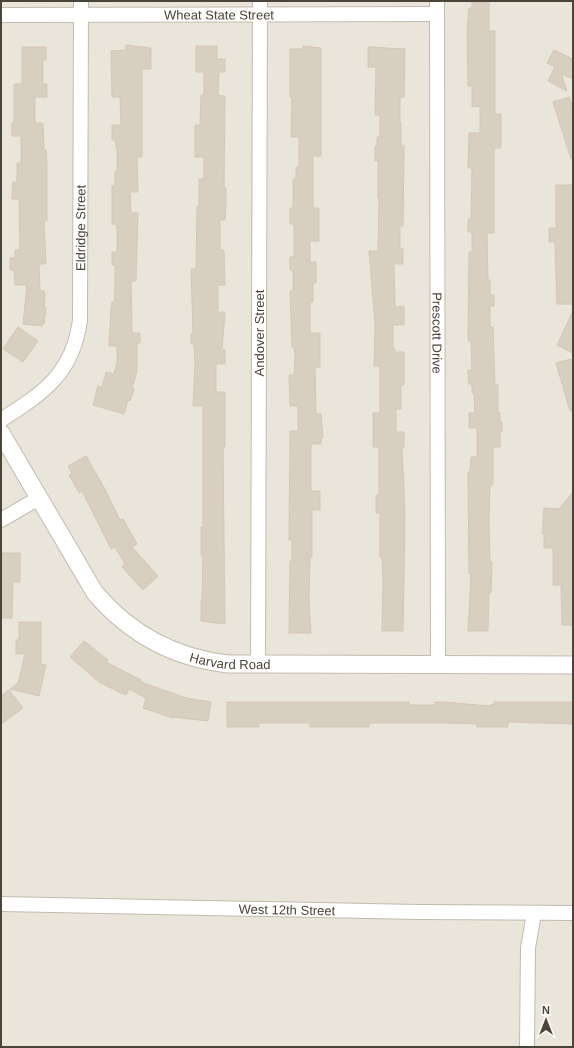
<svg xmlns="http://www.w3.org/2000/svg" width="574" height="1048" font-family="Helvetica,sans-serif">
  <rect width="100%" height="100%" fill="#f6f3ec"/>
  <rect fill="#eae5da" x="1" y="1" width="572" height="1046"/>
  <g fill="#d8cfc1" stroke="#d3c7b4">
    <path d="M 472,1 L 489,1 L 489,31 L 495,31 L 495,114 L 501,114 L 501,148 L 494,148 L 494,233 L 487,233 L 488,280 L 490,280 L 490,295 L 494,295 L 494,306 L 490,306 L 490,327 L 493,327 L 495,385 L 498,385 L 498,413 L 500,413 L 500,422 L 502,422 L 502,432 L 500,432 L 500,447 L 493,447 L 493,485 L 490,485 L 489,521 L 490,562 L 492,562 L 491,593 L 489,592 L 488,631 L 468,631 L 471,574 L 469,574 L 468,472 L 470,472 L 471,457 L 477,457 L 477,428 L 469,428 L 469,413 L 475,413 L 474,393 L 472,393 L 472,384 L 469,384 L 468,370 L 472,370 L 471,341 L 468,341 L 469,252 L 472,252 L 472,232 L 468,232 L 468,219 L 471,219 L 472,168 L 468,168 L 469,133 L 480,133 L 480,106 L 472,107 L 472,86 L 468,86 L 467,31 L 469,8 L 472,8 Z"/>
    <path d="M 126,45 L 151,48 L 151,69 L 142,69 L 142,157 L 137,157 L 138,192 L 130,192 L 131,213 L 138,213 L 136,281 L 131,281 L 132,333 L 140,333 L 140,343 L 137,343 L 137,371 L 132,388 L 134,389 L 130,401 L 128,400 L 124,414 L 93,405 L 98,386 L 102,387 L 106,372 L 114,374 L 117,363 L 117,346 L 109,346 L 111,309 L 112,302 L 114,302 L 115,290 L 115,265 L 112,265 L 112,252 L 117,252 L 117,229 L 116,224 L 112,224 L 112,186 L 115,185 L 115,171 L 117,171 L 117,151 L 115,140 L 112,140 L 112,125 L 121,125 L 120,97 L 112,97 L 111,51 L 126,50 Z"/>
    <path d="M 196,46 L 217,46 L 217,59 L 225,59 L 225,72 L 219,72 L 218,95 L 225,96 L 224,188 L 226,188 L 226,202 L 225,220 L 220,220 L 220,250 L 224,250 L 225,285 L 218,285 L 218,312 L 225,312 L 222,350 L 225,350 L 225,364 L 216,364 L 216,392 L 225,392 L 225,447 L 223,447 L 225,624 L 201,621 L 201,600 L 202,600 L 203,556 L 201,556 L 201,527 L 203,527 L 203,406 L 193,406 L 195,364 L 194,344 L 191,344 L 191,334 L 193,334 L 191,269 L 196,269 L 197,206 L 199,206 L 199,179 L 204,179 L 204,157 L 195,157 L 195,125 L 200,125 L 201,95 L 204,95 L 204,72 L 196,72 Z"/>
    <path d="M 303,46 L 321,48 L 321,156 L 313,156 L 313,208 L 319,208 L 319,241 L 310,241 L 310,262 L 316,262 L 316,283 L 313,283 L 313,302 L 310,302 L 310,333 L 320,333 L 320,367 L 315,367 L 316,414 L 321,414 L 323,438 L 321,438 L 321,444 L 311,444 L 311,491 L 320,491 L 320,510 L 312,510 L 312,557 L 310,557 L 309,601 L 311,633 L 289,633 L 290,561 L 292,561 L 292,540 L 289,540 L 290,431 L 298,431 L 298,406 L 290,406 L 289,375 L 294,375 L 295,356 L 294,347 L 292,347 L 290,291 L 293,291 L 293,271 L 290,270 L 290,257 L 294,257 L 294,224 L 290,224 L 290,208 L 293,208 L 293,179 L 296,179 L 296,167 L 299,167 L 299,137 L 291,137 L 292,97 L 290,97 L 290,49 L 303,49 Z"/>
    <path d="M 22,47 L 46,47 L 46,60 L 43,60 L 43,84 L 47,84 L 47,97 L 35,97 L 35,123 L 43,123 L 44,150 L 46,150 L 47,164 L 47,221 L 44,221 L 46,264 L 39,264 L 40,290 L 44,291 L 45,294 L 44,307 L 46,308 L 44,324 L 42,324 L 42,326 L 23,324 L 27,285 L 15,285 L 14,270 L 10,270 L 10,258 L 15,258 L 15,250 L 20,250 L 19,199 L 12,199 L 13,182 L 17,182 L 17,163 L 21,163 L 21,136 L 12,136 L 12,123 L 14,123 L 14,84 L 22,84 Z"/>
    <path d="M 368,47 L 405,49 L 404,97 L 400,97 L 400,123 L 401,123 L 401,146 L 404,146 L 403,226 L 400,226 L 400,249 L 403,249 L 403,264 L 394,264 L 395,307 L 404,306 L 404,325 L 393,325 L 393,349 L 395,349 L 395,352 L 404,352 L 404,385 L 401,385 L 401,409 L 396,409 L 396,432 L 404,432 L 404,447 L 402,447 L 405,513 L 403,631 L 382,631 L 383,581 L 382,557 L 380,557 L 380,513 L 376,513 L 376,495 L 379,495 L 379,447 L 373,447 L 373,413 L 380,413 L 380,366 L 374,366 L 375,325 L 369,251 L 378,251 L 379,198 L 378,198 L 378,160 L 375,161 L 375,146 L 377,146 L 377,137 L 380,137 L 380,115 L 375,115 L 376,67 L 368,67 Z"/>
    <path d="M 554,50 L 573,59 L 573,79 L 561,74 L 567,91 L 548,81 L 555,67 L 547,63 Z"/>
    <path d="M 569,97 L 573,109 L 573,158 L 571,159 L 553,102 Z"/>
    <path d="M 556,185 L 573,185 L 573,304 L 557,304 L 555,242 L 549,242 L 549,228 L 556,228 Z"/>
    <path d="M 573,311 L 573,353 L 557,345 Z"/>
    <path d="M 18,327 L 38,341 L 23,362 L 3,349 Z"/>
    <path d="M 571,359 L 573,365 L 573,411 L 570,411 L 556,363 Z"/>
    <path d="M 86,456 L 105,489 L 120,520 L 123,519 L 137,544 L 132,547 L 158,576 L 143,590 L 122,567 L 125,564 L 115,547 L 111,549 L 82,491 L 79,493 L 69,475 L 72,474 L 68,466 Z"/>
    <path d="M 573,492 L 573,625 L 562,625 L 561,585 L 553,585 L 553,548 L 544,548 L 544,534 L 542,534 L 544,508 L 559,509 Z"/>
    <path d="M 2,553 L 20,553 L 20,582 L 13,582 L 12,618 L 1,618 Z"/>
    <path d="M 19,622 L 41,622 L 41,664 L 46,665 L 39,696 L 10,689 L 18,683 L 25,654 L 16,654 L 16,640 L 19,640 Z"/>
    <path d="M 84,641 L 108,660 L 106,662 L 141,680 L 141,682 L 186,698 L 211,702 L 208,721 L 173,717 L 173,718 L 143,708 L 146,698 L 129,689 L 126,695 L 121,693 L 99,682 L 70,657 Z"/>
    <path d="M 9,690 L 23,708 L 1,724 L 1,696 Z"/>
    <path d="M 227,702 L 409,702 L 409,705 L 435,705 L 435,702 L 446,702 L 488,706 L 494,704 L 494,702 L 573,702 L 573,724 L 508,722 L 508,727 L 477,727 L 477,724 L 446,723 L 369,723 L 369,727 L 310,727 L 310,723 L 259,723 L 259,727 L 227,727 Z"/>
  </g>
  <g fill="none" stroke-linecap="round" stroke-linejoin="round">
    <defs>
      <g id="minor">
        <path id="s1" d="M 437,1 L 438,665"/>
        <path id="s2" d="M 1,15 L 437,14"/>
        <path id="s3" d="M 1,420 C 43,393 73,374 80,320 L 81,1"/>
        <path d="M 1,520 L 39,498"/>
        <path id="s4" d="M 258,665 L 260,1"/>
        <path id="s5" d="M 1,904 L 419,912 L 573,913"/>
        <path d="M 527,1047 L 528,948 L 534,913"/>
      </g>
      <g id="tertiary">
        <path id="s6" d="M 1,433 L 95,593 C 130,634 175,658 228,664 L 573,665"/>
      </g>
    </defs>
    <use href="#minor" stroke="#c2bbae" stroke-width="16"/>
    <use href="#tertiary" stroke="#c2bbae" stroke-width="19"/>
    <use href="#minor" stroke="#fff" stroke-width="14"/>
    <use href="#tertiary" stroke="#fff" stroke-width="17"/>
  </g>
  <g text-anchor="middle" stroke-width="3.5" stroke-linejoin="round" paint-order="stroke">
    <g font-size="13" fill="#4b4439" stroke="#fff">
      <text dy="5" stroke="none"><textPath href="#s2" startOffset="218">Wheat State Street</textPath></text>
      <text dy="5" stroke="none"><textPath href="#s3" startOffset="225">Eldridge Street</textPath></text>
      <text dy="5" stroke="none"><textPath href="#s4" startOffset="332">Andover Street</textPath></text>
      <text dy="5" stroke="none"><textPath href="#s1" startOffset="332">Prescott Drive</textPath></text>
      <text dy="5" stroke="none"><textPath href="#s6" startOffset="342">Harvard Road</textPath></text>
      <text dy="5" stroke="none"><textPath href="#s5" startOffset="286">West 12th Street</textPath></text>
    </g>
  </g>
  <rect width="574" height="1048" fill="none" stroke="#4b4439" stroke-width="4"/>
  <g transform="translate(546 1020)" stroke="#ffffff" stroke-width="3" paint-order="stroke">
  <path d="M0-3L7 15L0 10L-7 15Z" fill="#4b4439"/>
  <text y="-6" font-size="11" font-weight="bold" text-anchor="middle" fill="#4b4439">N</text>
  </g>
</svg>
